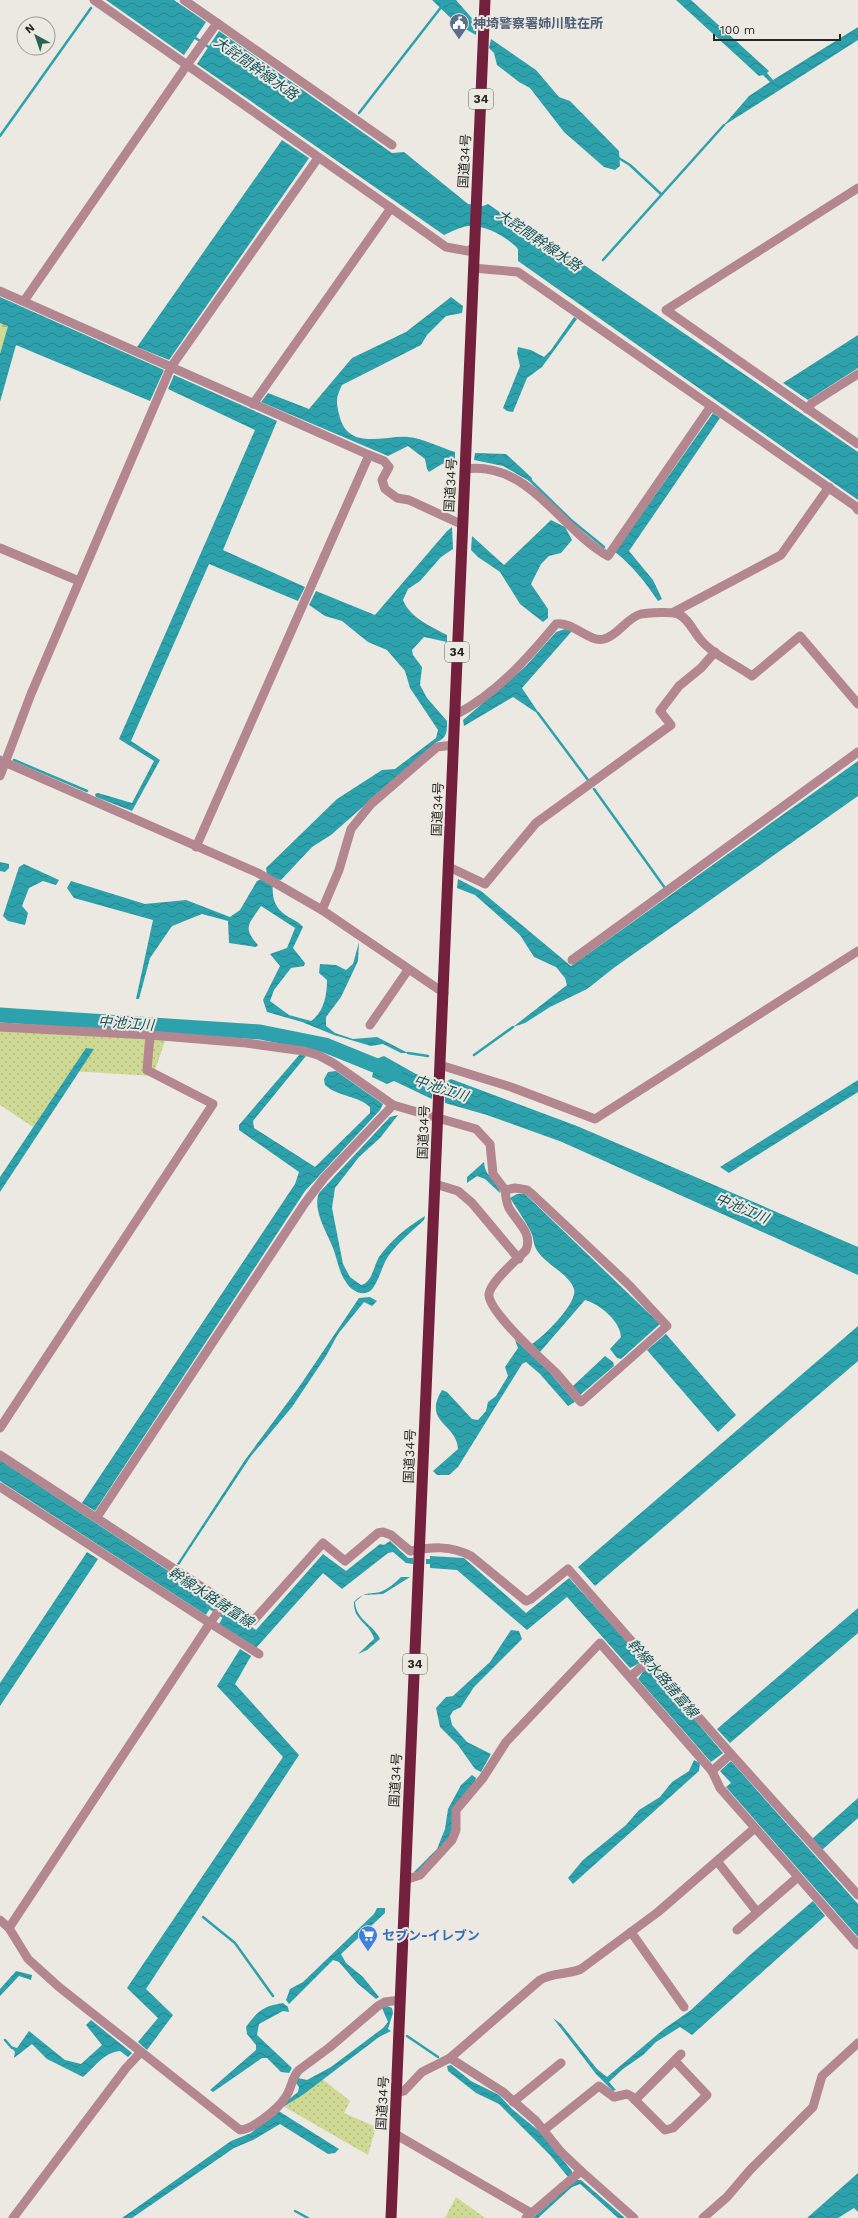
<svg xmlns="http://www.w3.org/2000/svg" width="858" height="2218" font-family="'Work Sans','Noto Sans JP',sans-serif">
  <defs>
    <pattern id="grass-dots" width="8" height="8" patternUnits="userSpaceOnUse"><rect width="8" height="8" fill="#ced993"/><path d="M2 2h.1M6 6h.1" fill="none" stroke="#b1ba7f" stroke-width="1.8" stroke-linecap="round"/></pattern>
    <pattern id="forest-firs" width="22" height="20" patternUnits="userSpaceOnUse"><rect width="22" height="20" fill="#ced993"/><path d="M5 1l3.5 6h-7zM16 11l3.5 6h-7z" fill="#b1ba7f"/></pattern>
    <pattern id="water-waves" width="16" height="10" patternUnits="userSpaceOnUse"><rect width="16" height="10" fill="#2da2ac"/><path d="M0 5q4-4 8 0t8 0" fill="none" stroke="#26848c"/></pattern>
  </defs>
  <rect width="100%" height="100%" fill="#ece9e3"/>
  <g fill="url(#grass-dots)">
    <path d="M 0,1024 L 167,1035 L 153,1076 L 71,1071 L 33,1127 L 0,1105 Z"/>
    <path d="M 321,2078 L 350,2101 L 344,2113 L 376,2127 L 368,2155 L 283,2106 Z"/>
    <path d="M 456,2197 L 485,2218 L 445,2218 Z"/>
  </g>
  <path fill="url(#forest-firs)" d="M 2,322 L 8,326 L 0,354 L 0,323 Z"/>
  <g fill="url(#water-waves)">
    <path d="M 106,0 L 174,0 L 206,22 L 184,55 Z"/>
    <path d="M 432,0 L 456,0 L 477,24 L 476,35 L 458,25 Z"/>
    <path d="M 676,0 L 691,0 L 769,71 L 767,73 L 773,80 L 858,27 L 858,40 L 723,126 L 749,96 L 770,82 L 763,75 L 759,76 Z"/>
    <path d="M 219,31 L 392,153 L 404,152 L 468,204 L 483,206 L 488,204 L 560,254 L 568,254 L 858,452 L 858,500 L 518,261 L 518,249 C 506,236 486,225 468,226 C 460,227 451,232 444,235 L 197,64 Z"/>
    <path d="M 491,39 L 536,70 L 559,97 L 570,101 L 619,151 L 620,166 L 615,170 L 604,167 L 564,132 L 530,88 L 519,82 L 497,65 L 494,53 L 489,48 Z"/>
    <path d="M 282,140 L 309,158 L 169,360 L 137,347 Z"/>
    <path d="M 0,297 L 164,370 L 150,401 L 16,345 L 0,402 L 0,354 L 8,326 L 0,323 Z"/>
    <path d="M 451,297 L 463,306 L 462,313 L 446,316 L 427,335 L 421,345 L 342,385 C 336,398 336,400 339,414 C 347,452 384,435 408,437 C 423,438 441,448 455,452 L 455,461 L 442,464 L 429,472 L 427,469 L 425,459 L 408,446 L 388,456 L 261,402 L 268,393 L 309,409 L 352,358 L 406,332 Z"/>
    <path d="M 574,317 L 577,319 L 542,367 L 527,378 L 513,412 L 507,411 L 503,408 L 520,366 L 517,353 L 518,347 L 531,350 L 544,357 L 551,350 Z"/>
    <path d="M 858,335 L 858,368 L 808,400 L 783,383 Z"/>
    <path d="M 174,375 L 277,421 L 223,550 L 305,587 L 298,601 L 209,564 L 131,741 L 160,760 L 132,811 L 96,797 L 95,794 L 98,793 L 132,803 L 154,761 L 119,739 L 255,430 L 168,389 Z"/>
    <path d="M 713,413 L 720,418 L 629,551 L 653,580 L 662,599 L 658,601 C 645,582 633,566 615,552 Z"/>
    <path d="M 475,453 L 506,454 L 532,478 L 531,482 L 503,466 L 474,460 Z"/>
    <path d="M 551,520 L 565,527 L 572,540 L 561,553 L 549,556 L 541,564 L 531,584 L 548,609 L 548,618 L 543,622 L 520,604 L 500,572 L 478,557 L 471,550 L 472,536 L 504,565 Z"/>
    <path d="M 452,527 L 453,549 L 441,557 L 420,581 L 408,589 L 403,600 C 409,617 432,627 447,635 L 447,642 L 424,637 L 412,650 L 413,655 L 422,667 L 420,685 L 427,698 L 447,721 C 447,733 447,738 435,743 L 331,835 L 312,847 L 281,880 L 273,879 C 272,895 272,906 287,916 C 293,920 298,921 303,927 L 293,948 L 305,963 L 304,966 L 291,968 L 274,990 L 270,1001 L 289,1015 L 311,1021 C 324,1012 327,995 327,980 L 319,973 L 320,964 L 336,965 L 346,970 L 353,964 L 359,942 L 358,961 L 341,997 L 326,1017 L 326,1026 L 335,1033 L 353,1039 L 377,1037 L 408,1053 L 401,1053 L 383,1044 L 371,1046 L 334,1035 L 302,1022 L 267,1012 L 263,1000 L 280,966 L 270,954 L 287,948 L 295,928 L 261,906 C 249,924 242,927 258,945 L 256,947 L 229,943 L 228,921 L 202,914 L 172,926 L 150,958 L 139,999 L 136,999 L 153,920 L 74,898 L 67,888 L 71,881 L 145,904 L 186,900 L 230,917 L 240,910 L 257,881 L 264,878 L 267,874 L 266,868 L 337,799 L 382,770 L 395,769 L 436,738 L 438,730 L 410,688 L 405,671 L 387,650 L 368,642 L 342,621 L 325,616 L 309,605 L 316,591 L 375,615 L 447,531 Z"/>
    <path d="M 565,629 L 572,631 L 522,688 L 540,715 L 513,697 L 464,726 L 463,720 L 526,666 L 556,632 Z"/>
    <path d="M 858,761 L 858,796 L 615,967 L 587,989 L 550,1007 L 525,1023 L 513,1027 L 567,985 L 565,978 L 556,967 L 534,957 L 520,935 L 475,895 L 457,888 L 458,879 L 481,891 L 571,966 Z"/>
    <path d="M 0,862 L 9,864 L 9,868 L 5,872 L 0,871 Z"/>
    <path d="M 24,864 L 59,880 L 56,885 L 43,881 L 29,888 L 22,906 L 28,913 L 25,925 L 8,921 L 3,916 L 19,867 Z"/>
    <path d="M 86,1048 L 94,1049 L 0,1192 L 0,1177 Z"/>
    <path d="M 300,1054 L 306,1056 L 253,1121 L 254,1128 L 315,1167 L 370,1113 L 370,1107 C 357,1095 338,1097 325,1085 L 324,1079 L 328,1072 L 336,1071 L 383,1104 L 380,1110 L 305,1191 L 95,1511 L 82,1503 L 295,1184 L 299,1172 L 239,1130 L 239,1125 Z"/>
    <path d="M 384,1056 L 416,1074 L 433,1079 L 432,1099 L 394,1081 L 387,1084 L 372,1077 L 376,1059 Z"/>
    <path d="M 451,1079 L 577,1126 L 858,1247 L 858,1275 L 562,1142 L 487,1115 L 445,1103 L 444,1083 Z"/>
    <path d="M 858,1080 L 858,1092 L 729,1173 L 720,1167 Z"/>
    <path d="M 398,1115 L 380,1138 L 359,1157 L 335,1188 L 332,1208 L 343,1264 L 350,1277 L 361,1285 C 372,1283 374,1265 379,1257 C 391,1240 407,1227 425,1216 L 424,1220 C 412,1231 399,1242 389,1255 C 382,1265 380,1278 373,1288 C 365,1299 351,1291 346,1282 C 339,1273 337,1258 333,1248 C 327,1232 312,1210 319,1193 L 390,1117 Z"/>
    <path d="M 484,1162 C 485,1179 499,1179 500,1193 L 485,1179 L 477,1176 L 467,1183 L 467,1177 Z"/>
    <path d="M 517,1194 L 525,1194 L 660,1324 L 621,1359 L 617,1358 L 610,1349 L 621,1337 C 620,1320 599,1304 585,1300 L 540,1352 L 532,1344 C 543,1337 578,1303 574,1289 C 569,1274 546,1264 538,1252 C 533,1245 534,1239 531,1232 C 525,1220 517,1209 510,1198 Z"/>
    <path d="M 370,1297 L 377,1301 L 372,1306 L 364,1302 L 338,1334 L 326,1356 L 292,1407 L 251,1456 L 179,1565 L 177,1564 L 245,1460 L 299,1387 L 359,1298 Z"/>
    <path d="M 858,1326 L 858,1361 L 595,1586 L 578,1567 Z"/>
    <path d="M 666,1334 L 736,1415 L 718,1432 L 647,1350 Z"/>
    <path d="M 515,1340 L 545,1367 L 575,1402 L 568,1406 L 540,1374 L 526,1362 L 522,1364 L 458,1467 L 449,1475 L 437,1475 L 433,1471 L 458,1449 C 457,1423 422,1423 442,1390 L 447,1392 L 472,1419 L 478,1420 L 486,1411 L 488,1402 L 496,1396 L 508,1376 L 505,1367 L 518,1348 Z"/>
    <path d="M 605,1356 L 613,1362 L 614,1366 L 580,1395 L 573,1386 Z"/>
    <path d="M 0,1460 L 214,1601 L 206,1615 L 0,1481 Z"/>
    <path d="M 390,1541 L 408,1558 L 413,1558 L 413,1564 L 406,1563 L 393,1552 L 388,1553 L 342,1589 L 323,1573 L 256,1648 L 219,1624 L 227,1610 L 256,1630 L 323,1554 L 346,1571 L 380,1544 L 384,1545 Z"/>
    <path d="M 87,1552 L 98,1559 L 0,1706 L 0,1683 Z"/>
    <path d="M 430,1556 L 464,1558 L 526,1613 L 569,1578 L 642,1658 L 638,1661 L 640,1663 L 630,1668 L 567,1597 L 527,1630 L 457,1570 L 430,1568 L 430,1564 L 426,1564 L 426,1559 L 430,1559 Z"/>
    <path d="M 401,1577 L 410,1577 L 383,1594 L 363,1595 L 355,1602 C 356,1620 374,1625 380,1639 L 367,1650 L 358,1654 L 374,1639 C 371,1624 353,1621 354,1602 C 365,1591 367,1595 380,1592 C 388,1589 395,1583 401,1577 Z"/>
    <path d="M 858,1608 L 858,1633 L 730,1743 L 717,1729 Z"/>
    <path d="M 511,1630 L 519,1631 L 522,1639 L 474,1687 L 461,1707 L 453,1711 L 450,1716 L 452,1725 L 467,1742 L 491,1754 L 481,1772 L 475,1769 L 458,1745 L 440,1727 L 436,1708 L 446,1697 L 453,1696 L 490,1662 Z"/>
    <path d="M 240,1649 L 251,1656 L 235,1684 L 299,1755 L 146,1989 L 173,2015 L 147,2050 L 138,2042 L 158,2018 L 127,1988 L 283,1757 L 217,1686 Z"/>
    <path d="M 651,1668 L 723,1753 L 711,1762 L 638,1679 L 645,1669 L 647,1671 Z"/>
    <path d="M 694,1760 L 700,1763 L 699,1771 L 573,1884 L 568,1878 L 583,1860 L 626,1825 L 639,1810 L 660,1797 L 672,1782 L 689,1771 Z"/>
    <path d="M 731,1761 L 858,1904 L 858,1937 L 726,1787 L 731,1783 L 720,1771 Z"/>
    <path d="M 472,1775 L 476,1778 L 475,1782 L 455,1808 L 452,1831 L 447,1842 L 417,1873 L 414,1872 L 437,1849 L 445,1829 L 448,1809 L 461,1785 Z"/>
    <path d="M 858,1798 L 858,1818 L 822,1850 L 812,1839 Z"/>
    <path d="M 813,1901 L 825,1916 L 692,2035 L 680,2027 L 656,2042 L 643,2055 L 623,2069 L 609,2082 L 616,2090 L 613,2091 L 596,2074 L 553,2018 L 561,2024 L 597,2069 L 607,2077 L 664,2029 L 691,2010 L 750,1955 Z"/>
    <path d="M 377,1908 L 385,1908 L 385,1913 L 341,1954 L 346,1963 L 363,1977 L 379,1997 L 376,1999 L 357,1983 L 339,1962 L 333,1960 L 289,2004 L 286,2000 L 290,1989 L 303,1982 L 374,1914 Z"/>
    <path d="M 16,1971 L 32,1975 L 31,1980 L 19,1976 L 0,1996 L 0,1989 Z"/>
    <path d="M 283,2003 L 288,2007 L 289,2012 L 283,2011 L 259,2024 L 257,2035 L 292,2068 L 289,2073 L 281,2072 L 267,2058 L 262,2058 L 213,2092 L 210,2090 L 256,2050 L 256,2045 L 247,2034 L 246,2027 C 258,2011 263,2006 283,2003 Z"/>
    <path d="M 387,2006 L 392,2008 L 393,2013 L 388,2029 L 391,2031 L 379,2037 L 304,2094 L 283,2107 L 282,2105 L 298,2092 L 299,2087 L 295,2082 L 298,2078 L 307,2080 L 331,2067 L 383,2028 L 388,2022 L 382,2008 Z"/>
    <path d="M 91,2020 L 132,2053 L 128,2057 L 120,2051 C 103,2053 96,2066 83,2077 L 47,2059 L 32,2044 L 14,2058 L 15,2052 L 10,2046 L 17,2048 L 29,2031 L 65,2060 L 81,2064 L 102,2045 L 86,2025 Z"/>
    <path d="M 451,2065 L 471,2081 L 499,2095 L 512,2109 L 540,2132 L 572,2171 L 572,2174 L 577,2180 L 581,2180 L 625,2218 L 618,2218 L 580,2184 L 572,2187 L 538,2218 L 533,2218 L 573,2183 L 550,2155 L 499,2104 L 476,2093 L 448,2071 L 447,2066 Z"/>
    <path d="M 277,2110 L 339,2149 L 335,2153 L 328,2154 L 280,2124 L 253,2140 L 234,2148 L 132,2218 L 122,2218 L 231,2141 L 251,2133 Z"/>
    <path d="M 858,2173 L 858,2212 L 854,2208 L 838,2218 L 807,2218 Z"/>
  </g>
  <g fill="none" stroke-linecap="round" stroke-linejoin="round">
    <g stroke="#2da2ac" stroke-width="2.5">
      <path d="M 194,37 L 210,48"/>
      <path d="M 359,113 L 442,6"/>
      <path d="M 0,136 L 91,8"/>
      <path d="M 617,157 L 630,165 L 661,194"/>
      <path d="M 603,260 L 724,125"/>
      <path d="M 530,480 L 571,520 L 604,547"/>
      <path d="M 538,713 L 588,780"/>
      <path d="M 14,760 L 87,791"/>
      <path d="M 594,789 L 665,888"/>
      <path d="M 408,1053 L 428,1056"/>
      <path d="M 474,1055 L 513,1027"/>
      <path d="M 207,1606 L 225,1618"/>
      <path d="M 203,1917 L 235,1943 L 273,1996"/>
      <path d="M 407,2036 L 438,2057"/>
      <path d="M 5,2040 L 12,2048"/>
      <path d="M 295,2211 L 308,2218"/>
    </g>
    <path stroke="#2da2ac" stroke-width="15" d="M 0,1015 L 260,1032 L 325,1045 L 394,1073"/>
    <g stroke="#b38690" stroke-width="9">
      <path d="M 94,0 L 187,65 L 217,23 L 392,145"/>
      <path d="M 184,0 L 217,23"/>
      <path d="M 858,188 L 666,310 L 858,444"/>
      <path d="M 473,268 L 518,272 L 711,406"/>
      <path d="M 0,291 L 369,455 L 196,847"/>
      <path d="M 24,301 L 187,65 L 391,208"/>
      <path d="M 253,404 L 391,208 L 446,247 L 468,251 L 474,247"/>
      <path d="M 807,409 L 812,403 L 858,374"/>
      <path d="M 369,455 L 384,461 L 389,467 L 382,480 L 385,489 L 397,498 L 409,500 L 463,525"/>
      <path d="M 465,469 C 528,460 560,529 608,556 L 711,406 L 855,506 L 858,510"/>
      <path d="M 0,548 L 79,581"/>
      <path d="M 674,612 L 781,555 L 829,487"/>
      <path d="M 455,715 C 496,694 527,659 556,624 C 573,621 589,643 604,639 C 619,635 626,618 641,614 C 648,613 672,611 678,614 C 688,618 693,631 700,639 C 713,655 735,664 752,676 L 800,636 L 858,704"/>
      <path d="M 0,760 L 258,873 L 322,910 L 444,993"/>
      <path d="M 0,776 L 31,694 L 171,367 L 318,158"/>
      <path d="M 449,867 L 485,884 L 536,823 L 671,725 L 660,711 L 679,686 L 701,668 L 715,652"/>
      <path d="M 322,910 L 339,870 L 351,829 L 371,804 L 437,747 L 453,745"/>
      <path d="M 572,960 L 858,752"/>
      <path d="M 370,1025 L 408,970"/>
      <path d="M 0,1027 L 150,1035 L 246,1043 L 304,1051 L 318,1055 L 333,1063 L 393,1105 L 476,1129 L 490,1144 L 493,1174 L 505,1190"/>
      <path d="M 440,1065 L 511,1087 L 595,1119 L 858,951"/>
      <path d="M 435,1184 L 458,1191 L 472,1203 L 519,1259"/>
      <path d="M 515,1188 L 527,1190 L 532,1194 L 629,1285 L 667,1326 L 581,1402 C 573,1393 565,1383 557,1374 C 544,1361 487,1311 489,1294 C 491,1281 517,1260 526,1250 C 533,1233 517,1222 509,1208 C 506,1202 506,1196 505,1190 Z"/>
      <path d="M 0,1428 L 213,1104 L 147,1070 L 150,1035"/>
      <path d="M 0,1455 L 225,1602"/>
      <path d="M 0,1487 L 210,1623 L 225,1602 L 253,1621 L 323,1543 L 345,1561 L 378,1533 L 383,1532 L 391,1535 L 410,1551 C 432,1547 450,1545 471,1556 L 526,1601 L 531,1599 L 568,1569 L 731,1754 L 712,1771"/>
      <path d="M 97,1517 L 305,1203 L 324,1178 L 393,1105"/>
      <path d="M 631,1676 L 650,1660"/>
      <path d="M 731,1754 L 858,1895"/>
      <path d="M 717,1861 L 757,1912"/>
      <path d="M 405,1880 L 420,1875 L 452,1840 L 456,1830 L 456,1810 L 483,1778 L 506,1742 L 600,1643 L 712,1771 L 720,1788 L 858,1945"/>
      <path d="M 0,1920 L 9,1928 L 28,1959 L 59,1987 L 240,2130 C 252,2130 278,2109 285,2098 C 292,2089 291,2078 299,2070 L 330,2047 L 378,2006 L 385,2002 L 400,2000"/>
      <path d="M 9,1928 L 210,1623 L 259,1654"/>
      <path d="M 737,1930 L 798,1877"/>
      <path d="M 631,1932 L 684,2007"/>
      <path d="M 450,2058 L 503,2092 L 536,2121 L 561,2152 L 581,2171 L 634,2218"/>
      <path d="M 397,2092 L 404,2091 L 422,2072 L 450,2058 L 540,1980 C 553,1972 567,1975 581,1969 L 658,1912 L 755,1828"/>
      <path d="M 635,2100 L 681,2054"/>
      <path d="M 513,2102 L 561,2063"/>
      <path d="M 544,2130 L 599,2086 L 614,2097 L 627,2094 L 631,2096 L 665,2130 L 673,2128 L 707,2095 L 675,2061"/>
      <path d="M 395,2134 L 531,2213"/>
      <path d="M 13,2218 L 126,2068 L 141,2052"/>
      <path d="M 526,2218 L 581,2171"/>
      <path d="M 703,2218 L 727,2197 L 750,2170 L 813,2107 L 822,2076 L 858,2043"/>
    </g>
    <path stroke="#73203c" stroke-width="11" d="M 391,2218 L 485,0"/>
  </g>
  <defs>
    <symbol id="civic-pin" viewBox="-11 -11 22 30"><path d="M0 17L-7.5 6A9.5 9.5 0 1 1 7.5 6Z" fill="#5c6f8a" stroke="#ece9e3"/><path d="M-.6-6.5H3V-4.5H.6V-3L4-1V1h2V6H-6V1h2V-1L-.6-3ZM-1.2 2.5V6h2.4V2.5Z" fill="#fff"/></symbol>
    <symbol id="supermarket-pin" viewBox="-11 -11 22 30"><path d="M0 17L-7.5 6A9.5 9.5 0 1 1 7.5 6Z" fill="#3f7fe0" stroke="#ece9e3"/><path d="M-6-5.5h2.5l.6 2H6L4.5 2H-2.5L-4.4-4H-6ZM-1.5 3.2a1.3 1.3 0 1 0 .1 0ZM3 3.2a1.3 1.3 0 1 0 .1 0Z" fill="#fff"/></symbol>
  </defs>
  <g fill-rule="evenodd">
    <use href="#civic-pin" x="448" y="12" width="22" height="30"/>
    <use href="#supermarket-pin" x="357" y="1924" width="22" height="30"/>
  </g>
  <g text-anchor="middle" stroke-width="4" stroke-linejoin="round" paint-order="stroke">
    <g fill="#ece9e3" stroke="#63615d" stroke-width="1">
      <rect x="469" y="89" width="24" height="20" rx="3"/>
      <rect x="445" y="642" width="24" height="20" rx="3"/>
      <rect x="403" y="1654" width="24" height="20" rx="3"/>
    </g>
    <g font-size="12" font-weight="bold" fill="#282724">
      <text x="481" y="103">34</text>
      <text x="457" y="656">34</text>
      <text x="415" y="1668">34</text>
    </g>
    <g font-size="13" font-weight="bold" fill="#4e5e75" stroke="#ece9e3" text-anchor="start">
      <text x="473" y="28">神埼警察署姉川駐在所</text>
    </g>
    <g font-size="13" fill="#282724" stroke="#ece9e3">
      <text transform="translate(464 161) rotate(-87)" y="5">国道34号</text>
      <text transform="translate(450 485) rotate(-87)" y="5">国道34号</text>
      <text transform="translate(437 809) rotate(-88)" y="5">国道34号</text>
      <text transform="translate(423 1132) rotate(-88)" y="5">国道34号</text>
      <text transform="translate(409 1456) rotate(-88)" y="5">国道34号</text>
      <text transform="translate(395 1780) rotate(-87)" y="5">国道34号</text>
      <text transform="translate(382 2103) rotate(-87)" y="5">国道34号</text>
    </g>
    <g font-size="13" font-weight="bold" fill="#366cbe" stroke="#ece9e3" text-anchor="start">
      <text x="382" y="1940">セブン-イレブン</text>
    </g>
    <g font-size="14" font-style="italic" fill="#125258" stroke="#ece9e3">
      <text transform="translate(256 68) rotate(35)" y="5">大詫間幹線水路</text>
      <text transform="translate(539 240) rotate(34)" y="5">大詫間幹線水路</text>
      <text transform="translate(126 1023) rotate(4)" y="5">中池江川</text>
      <text transform="translate(441 1088) rotate(18)" y="5">中池江川</text>
      <text transform="translate(742 1208) rotate(23)" y="5">中池江川</text>
      <text transform="translate(211 1597) rotate(33)" y="5">幹線水路諸富線</text>
      <text transform="translate(663 1678) rotate(49)" y="5">幹線水路諸富線</text>
    </g>
  </g>
  <g transform="translate(36 36) rotate(320)"><circle r="19" fill="#ece9e3" stroke="#9e9b97"/>
  <path d="M0-3L7 15L0 10L-7 15Z" fill="#286651"/>
  <text y="-6" font-size="11" font-weight="bold" text-anchor="middle" fill="#282724">N</text>
  </g>
  <path d="M714 34v6h126v-6" fill="none" stroke="#282724" stroke-width="2"/>
  <text x="720" y="34" font-size="12" fill="#282724" stroke="#ece9e3" stroke-width="3" paint-order="stroke">100 m</text>
</svg>
